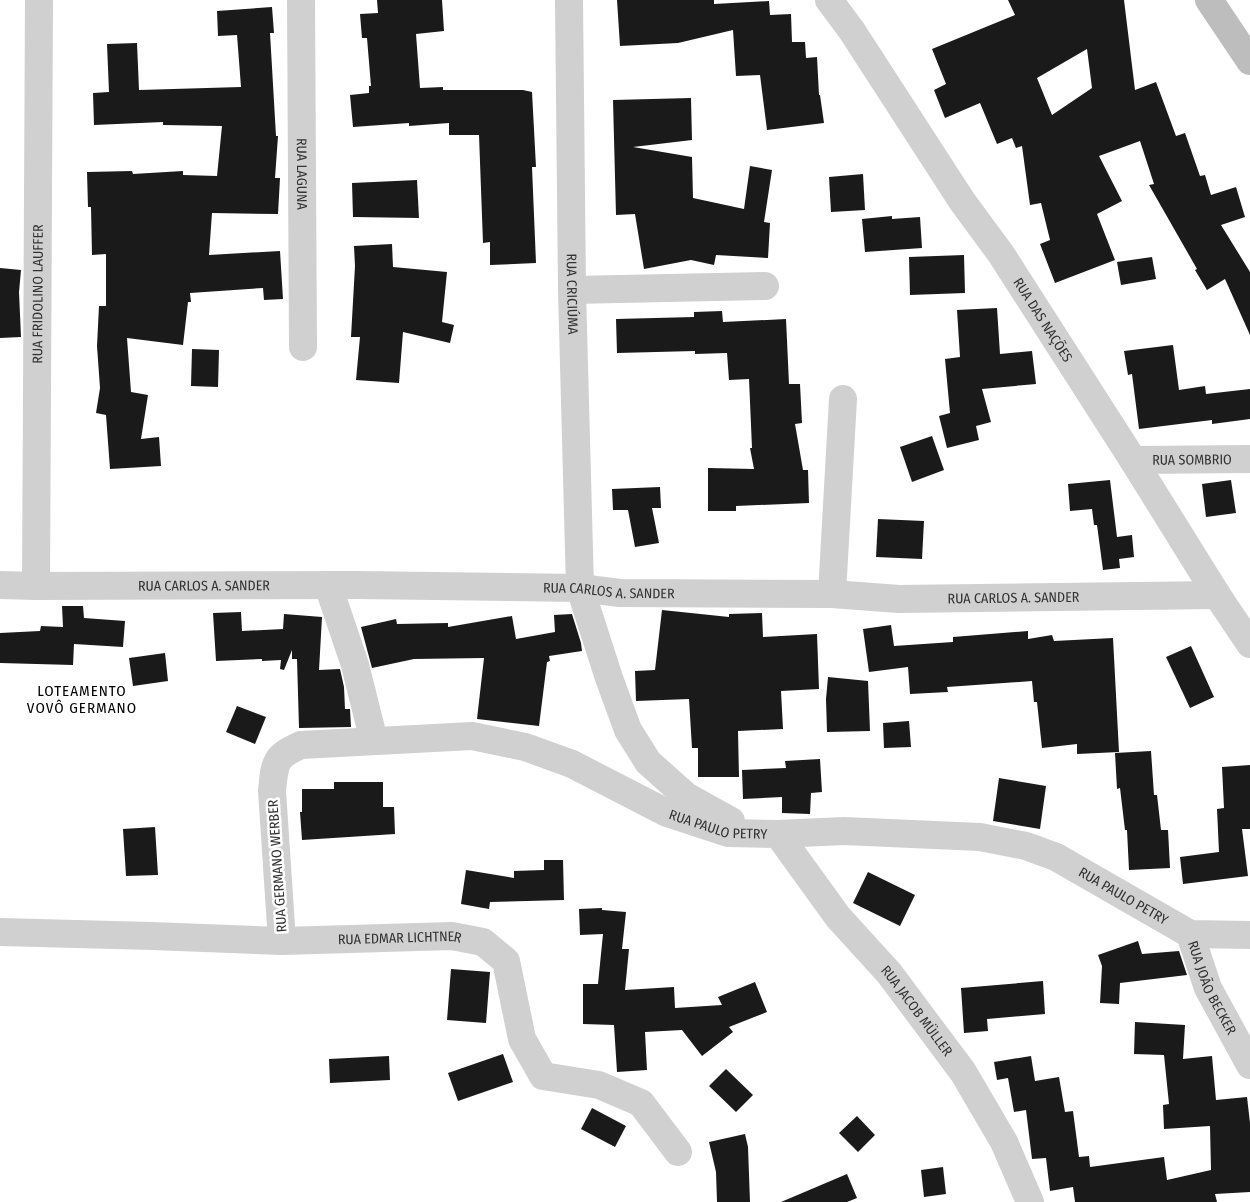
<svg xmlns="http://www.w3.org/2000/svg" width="1250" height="1202" font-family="'Fira Sans Condensed',sans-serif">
  <rect width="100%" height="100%" fill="#fff"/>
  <g fill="#1a1a1a" fill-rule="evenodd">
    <path d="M 377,0 L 442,0 L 444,31 L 416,34 L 420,88 L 443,87 L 443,90 L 523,90 L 532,92 L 536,167 L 532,167 L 536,263 L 490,265 L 490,242 L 483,243 L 479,135 L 449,135 L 449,123 L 409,126 L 409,123 L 353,127 L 350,95 L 369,93 L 369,86 L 371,86 L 367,38 L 362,38 L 360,14 L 378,13 Z"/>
    <path d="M 617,0 L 714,0 L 714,4 L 769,1 L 770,15 L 791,14 L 792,42 L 805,42 L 806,58 L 817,57 L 819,95 L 820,95 L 824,123 L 767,130 L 760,75 L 736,76 L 733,30 L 678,43 L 620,46 Z"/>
    <path d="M 1008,0 L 1124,0 L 1135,90 L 1156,82 L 1176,136 L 1185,133 L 1200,176 L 1205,175 L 1211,195 L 1236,187 L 1245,217 L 1221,225 L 1250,272 L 1250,335 L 1225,279 L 1207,290 L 1195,270 L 1197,269 L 1149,185 L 1154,184 L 1140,141 L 1099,156 L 1122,201 L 1097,214 L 1115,260 L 1055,283 L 1040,244 L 1050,240 L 1041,203 L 1030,205 L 1022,146 L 1016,148 L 1012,138 L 997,144 L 980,103 L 945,118 L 934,90 L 946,84 L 932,49 L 1015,15 ZM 1087,49 L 1092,88 L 1052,115 L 1037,78 Z"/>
    <path d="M 272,7 L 274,33 L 270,33 L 276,136 L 278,136 L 275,178 L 280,178 L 278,214 L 212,213 L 209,255 L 280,251 L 283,299 L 264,300 L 263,288 L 190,293 L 191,302 L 188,302 L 183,345 L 127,338 L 131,392 L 148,395 L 141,439 L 159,437 L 161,466 L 110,469 L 106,415 L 96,413 L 100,388 L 97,346 L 99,306 L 106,306 L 106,254 L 92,255 L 91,207 L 88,207 L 87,172 L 132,171 L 133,174 L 183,171 L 183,175 L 217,176 L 222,126 L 163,125 L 163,122 L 94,125 L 93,93 L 109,92 L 107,44 L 137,43 L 139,90 L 241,87 L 237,35 L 218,36 L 217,11 Z"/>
    <path d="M 691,98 L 692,140 L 633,147 L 692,157 L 693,198 L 744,209 L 750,166 L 772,170 L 764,222 L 770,223 L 768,258 L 716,255 L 714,265 L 691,260 L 644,269 L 635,214 L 616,215 L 613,100 Z"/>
    <path d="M 863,174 L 865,210 L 831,212 L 829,177 Z"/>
    <path d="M 417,180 L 419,218 L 353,217 L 352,183 Z"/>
    <path d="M 892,216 L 892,219 L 920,217 L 922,248 L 865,252 L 862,219 Z"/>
    <path d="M 392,244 L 393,267 L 447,272 L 442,322 L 454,325 L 450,343 L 403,332 L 399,383 L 356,380 L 360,337 L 351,337 L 355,266 L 354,246 Z"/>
    <path d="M 964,255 L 965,293 L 910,295 L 909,257 Z"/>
    <path d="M 1152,257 L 1156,279 L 1121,285 L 1117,262 Z"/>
    <path d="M 0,268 L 21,270 L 19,292 L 21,337 L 0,338 Z"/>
    <path d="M 997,308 L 1000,354 L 1032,351 L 1036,384 L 982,389 L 991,422 L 976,426 L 979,440 L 947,448 L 939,416 L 950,413 L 945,359 L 960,357 L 957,310 Z"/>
    <path d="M 722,311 L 723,322 L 786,319 L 789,384 L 800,384 L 802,423 L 795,424 L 803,470 L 808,470 L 809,503 L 736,506 L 736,511 L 708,511 L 708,468 L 754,469 L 750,448 L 752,448 L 749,379 L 729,380 L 727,353 L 695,354 L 695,351 L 617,353 L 616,319 L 694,317 L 694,312 Z"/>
    <path d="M 1173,345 L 1179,390 L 1205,386 L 1206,394 L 1250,389 L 1250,419 L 1212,424 L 1212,420 L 1139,429 L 1132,374 L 1128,375 L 1124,351 Z"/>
    <path d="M 192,349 L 219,350 L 218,387 L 191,386 Z"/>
    <path d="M 932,436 L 944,470 L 912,482 L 900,447 Z"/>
    <path d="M 1110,480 L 1117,537 L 1132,535 L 1134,557 L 1119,559 L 1120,568 L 1103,570 L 1097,525 L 1094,525 L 1092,509 L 1070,511 L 1068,484 Z"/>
    <path d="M 1231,480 L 1236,513 L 1206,517 L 1202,484 Z"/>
    <path d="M 660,487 L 661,508 L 652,508 L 659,543 L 635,547 L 628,510 L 613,510 L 612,489 Z"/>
    <path d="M 878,519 L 924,521 L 922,559 L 876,557 Z"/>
    <path d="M 62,606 L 83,606 L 84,618 L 125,621 L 123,647 L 74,644 L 73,665 L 0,663 L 0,633 L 40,631 L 41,626 L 63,627 Z"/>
    <path d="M 662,610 L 729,617 L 729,614 L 762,613 L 763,637 L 817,634 L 819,689 L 781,691 L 783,729 L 738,731 L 739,777 L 698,777 L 698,748 L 692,748 L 689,699 L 636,701 L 635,671 L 655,670 Z"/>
    <path d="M 241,612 L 242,631 L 283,629 L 284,614 L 322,617 L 319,670 L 340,669 L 344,687 L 345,709 L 350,709 L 351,727 L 299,728 L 297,659 L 292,659 L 292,650 L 284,670 L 280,669 L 281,660 L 262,661 L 262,659 L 216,661 L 213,613 Z"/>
    <path d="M 572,614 L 581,643 L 582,651 L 549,656 L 550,661 L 547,662 L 539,726 L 477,719 L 484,658 L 414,659 L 372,668 L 361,627 L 396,619 L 397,624 L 448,623 L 448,627 L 512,616 L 516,639 L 555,632 L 554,615 Z"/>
    <path d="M 891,625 L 894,646 L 953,642 L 953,637 L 1028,631 L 1028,639 L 1052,635 L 1054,641 L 1113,638 L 1119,752 L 1077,754 L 1077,744 L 1042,748 L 1037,702 L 1034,702 L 1032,681 L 947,687 L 948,692 L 910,694 L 908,667 L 869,672 L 863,629 Z"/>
    <path d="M 1191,646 L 1214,697 L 1190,708 L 1166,657 Z"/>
    <path d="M 165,653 L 168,681 L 133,686 L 129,658 Z"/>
    <path d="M 828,677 L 868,681 L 870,731 L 827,732 L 826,699 Z"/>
    <path d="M 237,706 L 266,717 L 255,744 L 226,732 Z"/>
    <path d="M 909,721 L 911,747 L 884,748 L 883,723 Z"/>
    <path d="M 1151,751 L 1154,795 L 1157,795 L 1161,830 L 1168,830 L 1170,868 L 1129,870 L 1127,830 L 1125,830 L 1120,788 L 1117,789 L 1115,753 Z"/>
    <path d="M 820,759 L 822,792 L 811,793 L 810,814 L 782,813 L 782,797 L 743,799 L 742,770 L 786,768 L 785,761 Z"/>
    <path d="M 1250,765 L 1250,829 L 1242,829 L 1248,876 L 1183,884 L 1180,857 L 1219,852 L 1217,809 L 1224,808 L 1222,767 Z"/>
    <path d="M 999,778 L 1046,786 L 1040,829 L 993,821 Z"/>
    <path d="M 334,782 L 383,782 L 383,807 L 394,807 L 395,834 L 302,840 L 300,812 L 302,812 L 302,789 L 334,789 Z"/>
    <path d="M 155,827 L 158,875 L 126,876 L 123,829 Z"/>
    <path d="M 544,860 L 563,860 L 564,900 L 490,902 L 489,909 L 461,904 L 466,870 L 514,878 L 514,871 L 544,870 Z"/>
    <path d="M 868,872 L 915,895 L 900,926 L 853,903 Z"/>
    <path d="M 602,908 L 602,910 L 626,912 L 622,949 L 629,949 L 625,990 L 674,987 L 675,1008 L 722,1005 L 718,997 L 755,982 L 767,1012 L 729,1027 L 733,1032 L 702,1056 L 682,1030 L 645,1032 L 647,1070 L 617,1072 L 614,1025 L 583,1024 L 583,984 L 598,984 L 603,934 L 580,935 L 579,909 Z"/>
    <path d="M 1138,941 L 1142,954 L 1179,951 L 1187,975 L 1120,983 L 1119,1004 L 1100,1003 L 1102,966 L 1098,955 Z"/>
    <path d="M 451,969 L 490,972 L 486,1023 L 447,1020 Z"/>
    <path d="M 1043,981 L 1045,1014 L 987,1019 L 988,1031 L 964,1033 L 961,988 Z"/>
    <path d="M 1135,1022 L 1185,1025 L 1183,1059 L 1212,1056 L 1216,1100 L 1247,1097 L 1250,1123 L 1250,1192 L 1215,1194 L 1217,1202 L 1075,1202 L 1073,1187 L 1050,1191 L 1046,1158 L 1032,1159 L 1026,1110 L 1014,1112 L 1008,1078 L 997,1080 L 994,1062 L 1031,1056 L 1035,1081 L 1059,1077 L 1065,1112 L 1073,1111 L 1079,1157 L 1089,1156 L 1090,1167 L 1164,1157 L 1167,1180 L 1211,1170 L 1210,1126 L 1164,1129 L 1163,1105 L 1169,1104 L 1164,1055 L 1134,1054 Z"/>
    <path d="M 503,1054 L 513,1082 L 458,1101 L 448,1073 Z"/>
    <path d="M 389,1056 L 390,1080 L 330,1083 L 329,1059 Z"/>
    <path d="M 726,1069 L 753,1095 L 736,1112 L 709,1086 Z"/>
    <path d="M 592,1108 L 626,1126 L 615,1147 L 581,1129 Z"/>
    <path d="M 857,1116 L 875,1135 L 858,1152 L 839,1133 Z"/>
    <path d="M 745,1134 L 748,1147 L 750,1202 L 717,1202 L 716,1172 L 709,1142 Z"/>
    <path d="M 943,1167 L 946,1194 L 924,1197 L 921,1170 Z"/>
    <path d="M 847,1174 L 857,1198 L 847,1202 L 781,1202 Z"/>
  </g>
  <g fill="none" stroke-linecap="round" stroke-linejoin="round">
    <g stroke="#d0d0d0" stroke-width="28">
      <path id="s1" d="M 301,0 L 303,347"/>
      <path id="s2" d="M 569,0 L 572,290 L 580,588 L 609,678 L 628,730 L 648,762 L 686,796 L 731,821"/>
      <path id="s3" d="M 829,0 L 852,31 L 962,201 L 1001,254 L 1133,460 L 1217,595 L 1250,644"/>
      <path d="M 572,290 L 765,286"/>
      <path id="s4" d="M 1133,460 L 1250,459"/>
      <path id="s5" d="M 0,585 L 36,586 L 357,585 L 580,588 L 620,593 L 832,594 L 899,599 L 1217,595"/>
      <path d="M 328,585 L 355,665 L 374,741"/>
      <path id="s6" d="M 36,586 L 39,0"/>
      <path d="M 832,594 L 843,399"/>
      <path id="s7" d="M 778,834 L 838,917 L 889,973 L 963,1072 L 1004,1142 L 1030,1202"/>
      <path id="s8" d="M 0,932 L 152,936 L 282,941 L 452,936 L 483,942 L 506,961 L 522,1039 L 543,1076 L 599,1085 L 641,1103 L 678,1152"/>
      <path id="s9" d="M 1190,934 L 1208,988 L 1250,1065"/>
      <path id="s10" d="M 282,941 L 272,791 C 275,762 274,757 301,745 L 472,736 L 525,747 L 572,764 L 667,813 L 728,833 L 778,834 L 844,831 L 980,837 L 1026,846 L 1056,857 L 1190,934 L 1250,935"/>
    </g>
    <path stroke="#bdbdbd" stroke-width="28" d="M 1209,0 L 1250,61"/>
  </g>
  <g text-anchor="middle" stroke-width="5" stroke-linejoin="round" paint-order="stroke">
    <g font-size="14" fill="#333" stroke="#fff">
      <text dy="5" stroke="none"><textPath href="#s1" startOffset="174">RUA LAGUNA</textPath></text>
      <text dy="5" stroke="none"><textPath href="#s6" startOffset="292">RUA FRIDOLINO LAUFFER</textPath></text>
      <text dy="5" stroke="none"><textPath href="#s2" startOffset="294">RUA CRICIÚMA</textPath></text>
      <text dy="5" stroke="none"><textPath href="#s3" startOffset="385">RUA DAS NAÇÕES</textPath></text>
      <text dy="5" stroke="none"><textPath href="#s4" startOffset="59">RUA SOMBRIO</textPath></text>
      <text dy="5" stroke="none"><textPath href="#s5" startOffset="204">RUA CARLOS A. SANDER</textPath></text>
      <text dy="5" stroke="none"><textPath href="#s5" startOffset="609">RUA CARLOS A. SANDER</textPath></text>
      <text dy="5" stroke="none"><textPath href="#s5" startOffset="1014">RUA CARLOS A. SANDER</textPath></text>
      <text dy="5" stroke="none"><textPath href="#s10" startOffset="645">RUA PAULO PETRY</textPath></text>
      <text transform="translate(277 866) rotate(-94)" y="5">RUA GERMANO WERBER</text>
      <text dy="5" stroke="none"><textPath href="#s10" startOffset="1065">RUA PAULO PETRY</textPath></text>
      <text dy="5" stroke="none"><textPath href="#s8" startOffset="400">RUA EDMAR LICHTNER</textPath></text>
      <text dy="5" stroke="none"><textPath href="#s9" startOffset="58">RUA JOÃO BECKER</textPath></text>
      <text dy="5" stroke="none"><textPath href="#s7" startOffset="225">RUA JACOB MÜLLER</textPath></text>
    </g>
    <g font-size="15" letter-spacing="1" fill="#000" stroke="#fff">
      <text x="82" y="696">LOTEAMENTO<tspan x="82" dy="17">VOVÔ GERMANO</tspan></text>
    </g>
  </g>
</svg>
